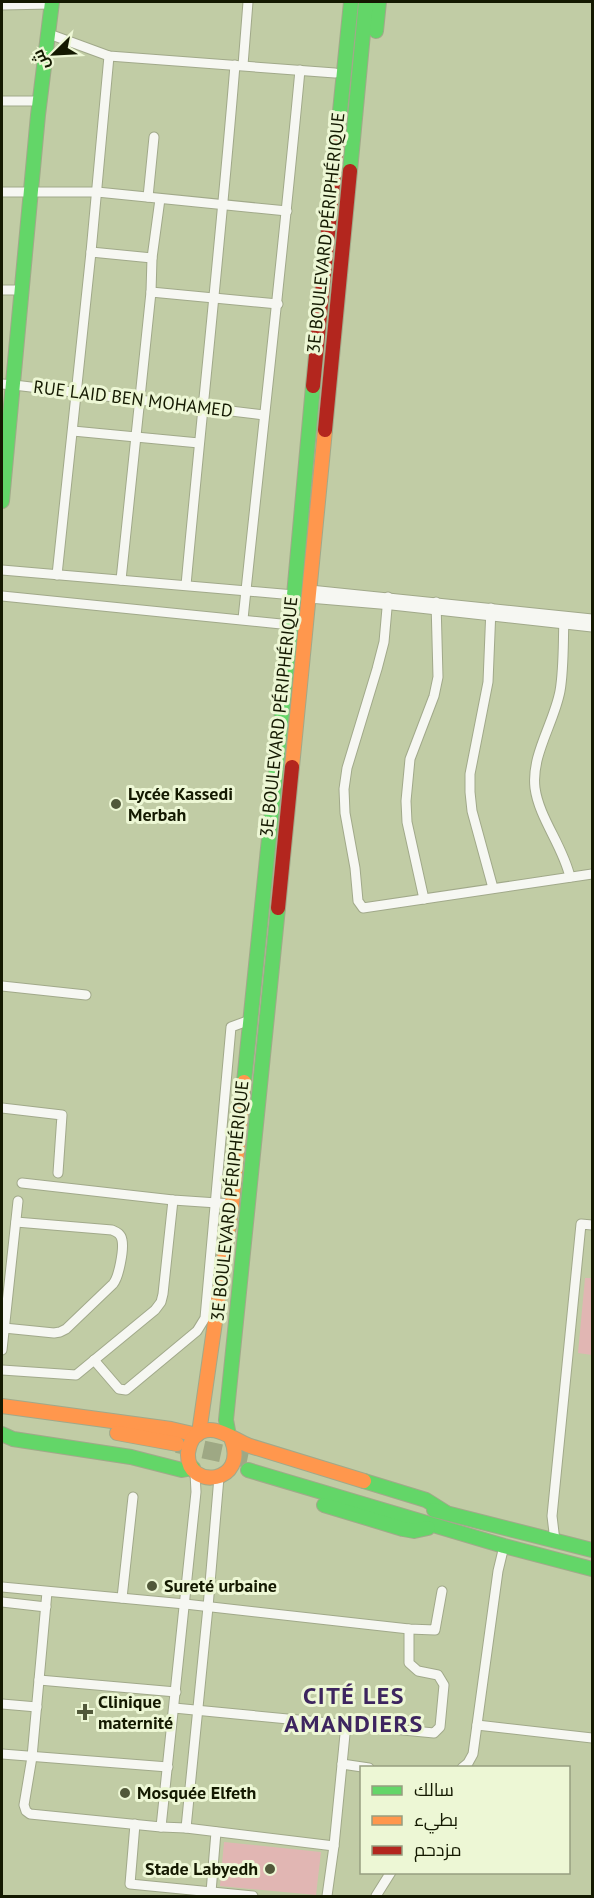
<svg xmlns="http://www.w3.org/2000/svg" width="594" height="1898" font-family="'PT Sans',Cairo,sans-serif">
  <rect width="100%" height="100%" fill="#c1cca5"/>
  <g fill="#e1b6b3">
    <path d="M 585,1278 L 592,1278 L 592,1355 L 578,1353 Z"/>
    <path d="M 224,1842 L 321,1852 L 316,1895 L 220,1886 Z"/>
  </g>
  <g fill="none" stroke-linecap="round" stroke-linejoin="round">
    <path stroke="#9ea884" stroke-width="18" stroke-dasharray="18 9" stroke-linecap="butt" d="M 177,1444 L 253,1460"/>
    <defs>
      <g id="street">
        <path d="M 2,5 L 51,4"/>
        <path d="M 49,34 L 109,56 L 335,73"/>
        <path d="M 243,65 L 248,2"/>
        <path d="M 2,101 L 39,101"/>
        <path d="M 2,192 L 97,192 L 287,211"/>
        <path d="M 148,197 L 154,137"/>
        <path d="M 91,252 L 152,258"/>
        <path d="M 2,290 L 22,290"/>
        <path d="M 151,292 L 278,304"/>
        <path d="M 2,384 L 14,385 L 264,415"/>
        <path d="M 73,431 L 199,443"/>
        <path d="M 2,570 L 294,595"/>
        <path d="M 57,575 L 91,252 L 109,56"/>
        <path d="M 121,580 L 151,292 L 152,258 L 160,199"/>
        <path d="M 186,585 C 202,411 221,238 235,65"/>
        <path d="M 310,590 L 592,619"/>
        <path d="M 2,596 L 291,625"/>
        <path d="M 388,597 L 384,642 L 377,669 L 347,768 L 344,789 L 345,813 L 355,868 L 358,901 L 363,908 L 592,874"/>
        <path d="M 309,598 L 392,605 L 592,627"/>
        <path d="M 491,608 L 488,682 L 470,774 L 470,792 L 472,811 L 493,888"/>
        <path d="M 564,618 C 563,642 564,668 560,691 C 554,723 531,755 535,788 C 539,818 563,846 570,877"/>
        <path d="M 243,619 C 262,436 283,253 300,70"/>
        <path d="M 424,899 L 407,822 L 406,801 L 410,759 L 434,696 L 438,677 L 436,602"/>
        <path d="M 2,986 L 86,995"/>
        <path d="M 2,1108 L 62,1115 L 58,1173"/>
        <path d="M 22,1183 L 173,1200 L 232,1204"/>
        <path d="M 4,1328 L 54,1333 L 60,1332 L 66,1329 L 113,1284 C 119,1277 124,1249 122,1240 C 121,1234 117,1232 112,1230 L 16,1222"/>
        <path d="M 2,1350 L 18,1201"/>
        <path d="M 94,1360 L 119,1389 L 126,1390 L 197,1331 L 205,1318 L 231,1027 L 250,1020"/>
        <path d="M 2,1370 L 76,1375 L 155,1310 L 161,1302 L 163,1294 L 173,1200"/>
        <path d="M 555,1541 L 552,1516 L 581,1224 L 592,1225"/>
        <path d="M 2,1587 L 185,1604 L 409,1629 L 435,1630 L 442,1591"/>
        <path d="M 47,1592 L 32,1757 L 24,1805 L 26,1811 L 30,1814 L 161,1827 L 186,1828 L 334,1846"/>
        <path d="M 122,1598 L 133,1497"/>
        <path d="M 2,1602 L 46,1607"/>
        <path d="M 39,1680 L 176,1692"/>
        <path d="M 2,1704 L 37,1707"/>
        <path d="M 174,1708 L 434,1733 L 440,1727 L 444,1685 L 438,1675 L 418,1671 L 409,1663 L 409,1629"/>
        <path d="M 477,1725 L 592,1738"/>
        <path d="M 2,1754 L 168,1767"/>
        <path d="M 342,1764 L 369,1768"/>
        <path d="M 462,1768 L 468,1763 L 473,1754 L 498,1571 L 504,1546"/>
        <path d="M 135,1824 L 130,1884 L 253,1896"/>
        <path d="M 161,1827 L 196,1492 L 195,1473"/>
        <path d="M 186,1828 L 208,1607 L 219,1477"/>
        <path d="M 211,1892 L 216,1832"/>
        <path d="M 327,1896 L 334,1846 L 346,1724"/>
        <path d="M 376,1896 L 391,1872"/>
      </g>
      <g id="fast">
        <path d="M 376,31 L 379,2"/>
        <path d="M 338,131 L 351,2"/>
        <path d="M 350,171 L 366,2"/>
        <path d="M 2,501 L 38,115 L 52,2"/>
        <path d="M 244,1082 L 294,595 L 313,386"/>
        <path d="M 2,1434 L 13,1439 L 131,1457 L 182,1470 L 193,1468"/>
        <path d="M 229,1436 L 226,1420 L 278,908"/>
        <path d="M 248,1470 L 504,1546 L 592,1569"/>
        <path d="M 364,1481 L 426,1500 L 445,1512"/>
        <path d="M 324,1505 L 403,1529 L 414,1531 L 428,1528"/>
        <path d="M 434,1510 L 592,1550"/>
      </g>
      <g id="slow">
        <path d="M 292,767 L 325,430"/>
        <path d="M 2,1406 L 171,1429 L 197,1435"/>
        <path d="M 117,1433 L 177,1444"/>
        <path d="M 199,1433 L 232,1204 L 244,1082"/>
        <path d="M 231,1438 C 250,1484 186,1491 188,1453 C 189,1447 191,1440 195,1436 C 212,1420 233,1440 250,1446 L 364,1481"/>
      </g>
      <g id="jam">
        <path d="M 313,386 L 338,131"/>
        <path d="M 325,430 L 350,171"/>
        <path d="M 278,908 L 292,767"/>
      </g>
    </defs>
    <use href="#street" stroke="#a1a98a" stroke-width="11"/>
    <use href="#fast" stroke="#a1a98a" stroke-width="16"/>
    <use href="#slow" stroke="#a1a98a" stroke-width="16"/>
    <use href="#jam" stroke="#a1a98a" stroke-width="16"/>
    <use href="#street" stroke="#f6f7f2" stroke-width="9"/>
    <use href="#fast" stroke="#63d668" stroke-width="14"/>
    <use href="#slow" stroke="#ff974d" stroke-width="14"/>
    <use href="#jam" stroke="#b3261e" stroke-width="14"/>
  </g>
  <g fill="#51583a" stroke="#edf7d5" stroke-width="2">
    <circle cx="116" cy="804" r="6"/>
    <circle cx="152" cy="1586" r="6"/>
    <path d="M82 1703h6v6h6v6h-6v6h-6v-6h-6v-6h6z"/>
    <circle cx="125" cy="1793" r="6"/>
    <circle cx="270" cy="1869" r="6"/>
  </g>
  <g text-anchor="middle" stroke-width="6" stroke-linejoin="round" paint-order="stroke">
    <g font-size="18" fill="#141901" stroke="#edf7d5">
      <text transform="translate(326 233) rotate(-84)" y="6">3E BOULEVARD PÉRIPHÉRIQUE</text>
      <text transform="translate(133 399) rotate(7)" y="6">RUE LAID BEN MOHAMED</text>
      <text transform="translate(279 717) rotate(-84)" y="6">3E BOULEVARD PÉRIPHÉRIQUE</text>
      <text transform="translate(230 1201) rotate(-84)" y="6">3E BOULEVARD PÉRIPHÉRIQUE</text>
    </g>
    <g font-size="18" font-weight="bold" fill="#141901" stroke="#edf7d5" text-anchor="start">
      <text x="128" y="800">Lycée Kassedi<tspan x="128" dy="21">Merbah</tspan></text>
      <text x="164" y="1592">Sureté urbaine</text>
      <text x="98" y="1708">Clinique<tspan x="98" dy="21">maternité</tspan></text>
      <text x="137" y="1799">Mosquée Elfeth</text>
      <text x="258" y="1875" text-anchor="end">Stade Labyedh</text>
    </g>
    <g font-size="24" font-weight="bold" letter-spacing="1.5" fill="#3d255f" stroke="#edf7d5">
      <text x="354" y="1704">CITÉ LES<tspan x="354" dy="28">AMANDIERS</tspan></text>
    </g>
  </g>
  <rect width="594" height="1898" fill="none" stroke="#141901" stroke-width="6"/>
  <rect x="360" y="1766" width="210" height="108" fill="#edf7d5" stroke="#969e80" stroke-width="1.5"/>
  <rect x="372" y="1786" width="30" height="9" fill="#63d668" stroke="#969e80" stroke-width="1.5"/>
  <text x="414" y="1796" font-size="18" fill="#141901">سالك</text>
  <rect x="372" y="1816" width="30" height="9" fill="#ff974d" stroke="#969e80" stroke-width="1.5"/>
  <text x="414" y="1826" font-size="18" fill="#141901">بطيء</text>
  <rect x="372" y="1846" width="30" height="9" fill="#b3261e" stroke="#969e80" stroke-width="1.5"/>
  <text x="414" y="1856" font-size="18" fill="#141901">مزدحم</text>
  <g transform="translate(54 54) rotate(246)" stroke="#edf7d5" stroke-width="4.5" paint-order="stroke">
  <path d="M0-4.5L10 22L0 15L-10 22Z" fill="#141901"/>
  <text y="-9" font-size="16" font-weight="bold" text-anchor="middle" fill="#141901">ش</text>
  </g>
</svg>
